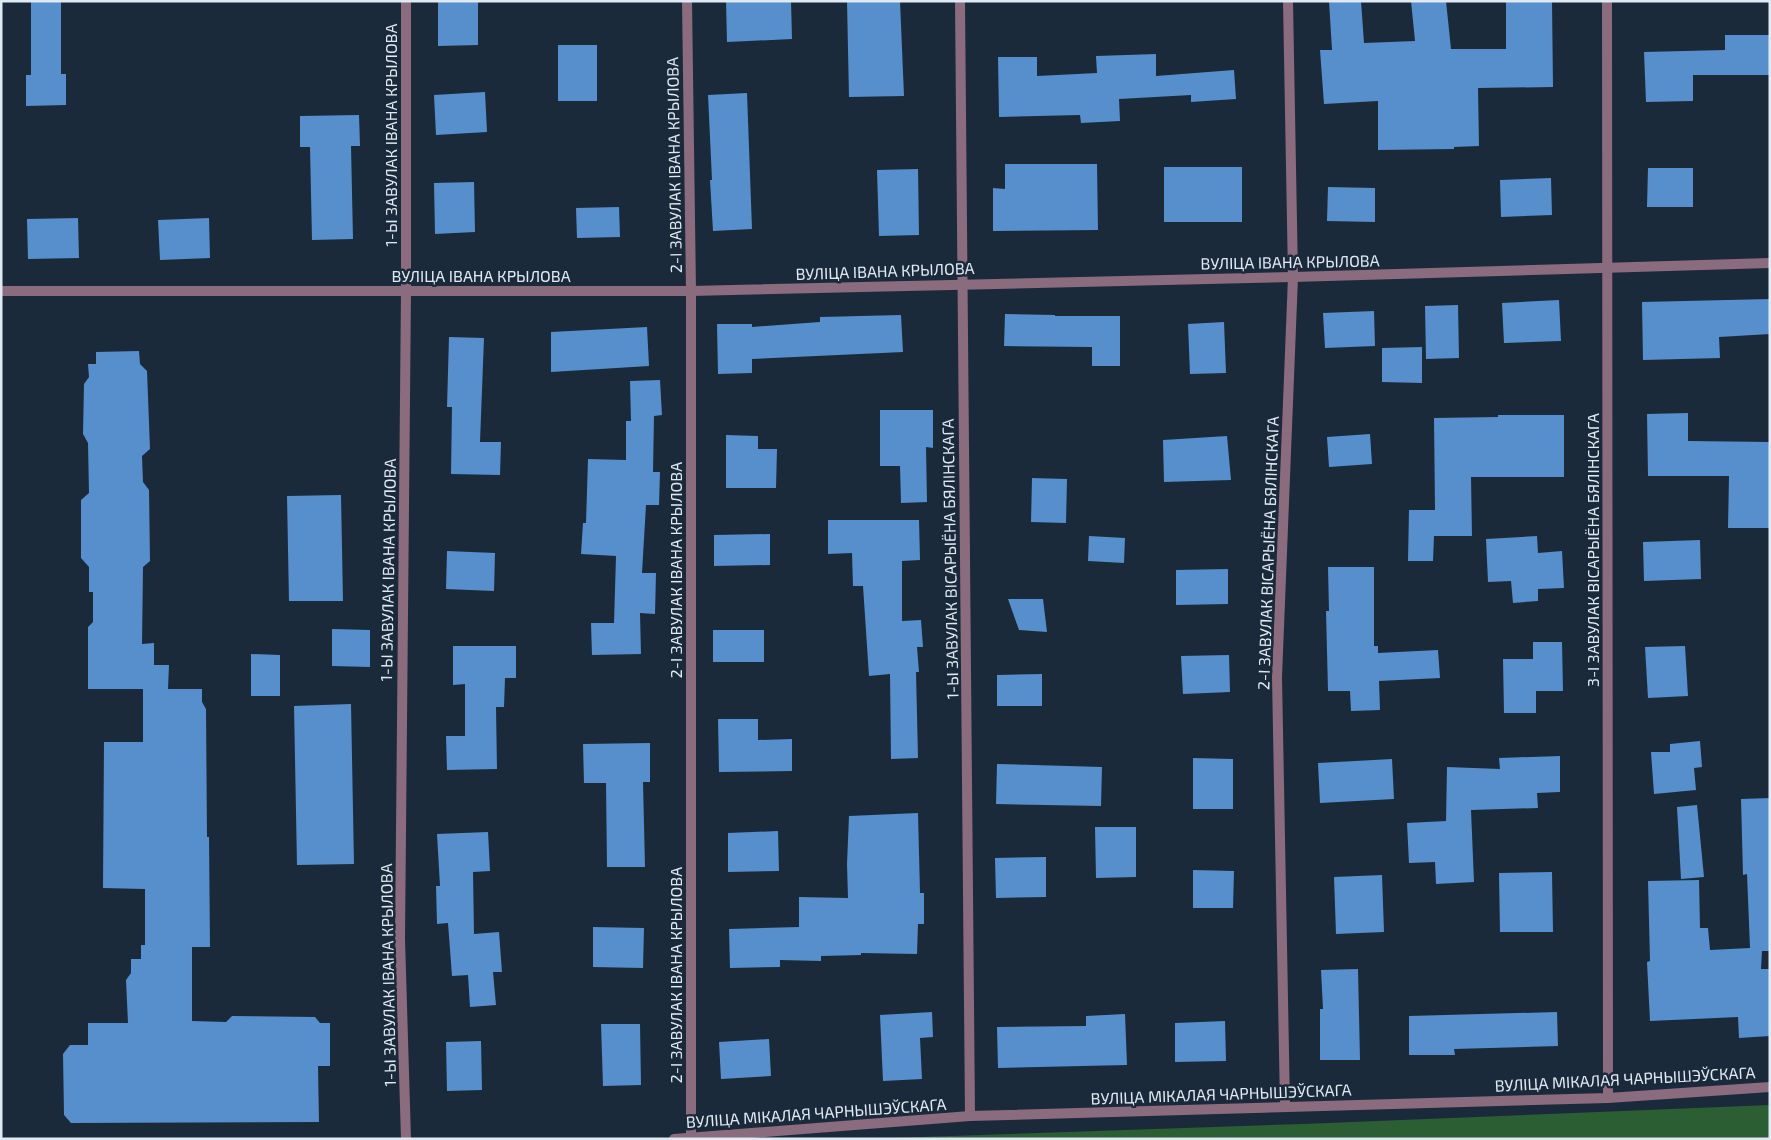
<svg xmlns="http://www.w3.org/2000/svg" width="1771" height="1140" font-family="'Exo 2',sans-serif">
  <rect width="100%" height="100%" fill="#1b2a3a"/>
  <path fill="#2c5e34" d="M 1770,1105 L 1770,1139 L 860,1139 L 1303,1124 Z"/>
  <g fill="#568fcb">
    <path d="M 438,1 L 478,1 L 478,45 L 438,46 Z"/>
    <path d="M 726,1 L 791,1 L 792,39 L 727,42 Z"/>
    <path d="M 847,1 L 900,1 L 904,96 L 849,97 Z"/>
    <path d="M 1329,1 L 1361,1 L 1364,43 L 1415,41 L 1411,1 L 1446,1 L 1451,49 L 1506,49 L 1506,1 L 1552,1 L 1553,87 L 1478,88 L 1479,146 L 1454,147 L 1454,149 L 1378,150 L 1378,101 L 1324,104 L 1320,50 L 1332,50 Z"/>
    <path d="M 31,2 L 61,2 L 61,74 L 66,74 L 66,105 L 26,106 L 26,75 L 31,75 Z"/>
    <path d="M 1725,35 L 1770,35 L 1770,75 L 1693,75 L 1693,101 L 1646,102 L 1644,52 L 1725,50 Z"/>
    <rect x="558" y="45" width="39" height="56"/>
    <path d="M 1156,54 L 1156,76 L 1234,70 L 1236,99 L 1191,102 L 1191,95 L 1119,99 L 1120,121 L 1081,123 L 1080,115 L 999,117 L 998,57 L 1037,57 L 1037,76 L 1097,73 L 1096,56 Z"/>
    <path d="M 485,92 L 487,132 L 436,135 L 434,95 Z"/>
    <path d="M 747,93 L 752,229 L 713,231 L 710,180 L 712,180 L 708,95 Z"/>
    <path d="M 359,115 L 360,146 L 351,146 L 353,239 L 312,240 L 310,147 L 300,147 L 300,116 Z"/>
    <path d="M 1005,164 L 1097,164 L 1098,230 L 993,231 L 993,188 L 1005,189 Z"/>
    <rect x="1164" y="167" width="78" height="55"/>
    <path d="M 1648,168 L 1693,168 L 1693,207 L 1647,207 Z"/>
    <path d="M 918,169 L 919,235 L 879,236 L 877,170 Z"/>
    <path d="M 1551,178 L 1552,215 L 1501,217 L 1500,180 Z"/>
    <path d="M 474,182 L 475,232 L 435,234 L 434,183 Z"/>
    <path d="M 1328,187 L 1375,188 L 1375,222 L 1327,221 Z"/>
    <path d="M 619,207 L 620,237 L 577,238 L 576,208 Z"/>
    <path d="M 78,218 L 79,258 L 28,259 L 27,219 Z"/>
    <path d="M 209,218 L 210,258 L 160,260 L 158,220 Z"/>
    <path d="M 1770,299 L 1770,334 L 1719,337 L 1720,358 L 1643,360 L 1642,302 Z"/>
    <path d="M 1559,300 L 1561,341 L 1504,343 L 1502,303 Z"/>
    <path d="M 1458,305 L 1459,358 L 1426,359 L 1425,306 Z"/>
    <path d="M 1374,311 L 1375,346 L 1325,348 L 1323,313 Z"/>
    <path d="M 1005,314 L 1055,315 L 1055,316 L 1120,316 L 1120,366 L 1092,366 L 1092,347 L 1004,346 Z"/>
    <path d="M 901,315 L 903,352 L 752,359 L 752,373 L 718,374 L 717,324 L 752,324 L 752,327 L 820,322 L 820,317 Z"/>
    <path d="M 1224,322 L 1226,373 L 1190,374 L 1188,324 Z"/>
    <path d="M 647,327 L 649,366 L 551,372 L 551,332 Z"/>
    <path d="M 449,337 L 484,338 L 480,442 L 501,442 L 500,475 L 451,474 L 452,407 L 447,407 Z"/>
    <path d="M 1422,347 L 1422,383 L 1382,382 L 1382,348 Z"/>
    <path d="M 139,351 L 140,364 L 147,371 L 150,449 L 142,456 L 143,482 L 149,490 L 150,561 L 143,567 L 142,644 L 154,643 L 154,665 L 169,665 L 168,689 L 202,689 L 202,702 L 206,709 L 207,837 L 209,837 L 210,947 L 192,947 L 192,1021 L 226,1022 L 232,1016 L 315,1017 L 320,1023 L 330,1023 L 330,1066 L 318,1066 L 319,1122 L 71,1123 L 64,1115 L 63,1054 L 70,1045 L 88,1045 L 88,1023 L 128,1023 L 126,980 L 131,973 L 131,959 L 141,959 L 141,945 L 145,945 L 145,889 L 103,888 L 104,742 L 143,742 L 143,689 L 88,689 L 88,627 L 93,622 L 93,592 L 89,592 L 89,567 L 81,558 L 81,500 L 89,493 L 88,443 L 83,434 L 84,384 L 89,377 L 88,364 L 96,364 L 96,352 Z"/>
    <path d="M 660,380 L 662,415 L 654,416 L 653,472 L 660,472 L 659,505 L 646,505 L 642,573 L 656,573 L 655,614 L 640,613 L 641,654 L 592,655 L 591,623 L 614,623 L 616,556 L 581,554 L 583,523 L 586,523 L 588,459 L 626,460 L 626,421 L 631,421 L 630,381 Z"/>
    <path d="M 880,410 L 933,410 L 933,448 L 926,447 L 927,502 L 901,503 L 900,466 L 880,466 Z"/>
    <path d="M 1688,413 L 1688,441 L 1770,442 L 1770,528 L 1728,528 L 1729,476 L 1648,476 L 1647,414 Z"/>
    <path d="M 1498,415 L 1564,415 L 1564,477 L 1471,477 L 1472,536 L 1434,536 L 1433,561 L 1408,561 L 1409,510 L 1435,510 L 1434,418 L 1498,417 Z"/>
    <path d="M 1370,434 L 1372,464 L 1329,467 L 1327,437 Z"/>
    <path d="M 726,435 L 758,436 L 758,449 L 777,449 L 776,488 L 726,488 Z"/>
    <path d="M 1227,436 L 1231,480 L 1164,482 L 1163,440 Z"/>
    <path d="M 1032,478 L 1067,479 L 1066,523 L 1031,522 Z"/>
    <path d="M 341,495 L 343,601 L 289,601 L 287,496 Z"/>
    <path d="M 828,520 L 919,520 L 920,560 L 902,561 L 902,621 L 921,620 L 923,647 L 917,647 L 919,672 L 916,672 L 918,758 L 891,759 L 890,674 L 869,676 L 863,586 L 853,586 L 852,553 L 828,554 Z"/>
    <path d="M 770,534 L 770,565 L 714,566 L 714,535 Z"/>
    <path d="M 1089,536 L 1125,538 L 1124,563 L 1088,561 Z"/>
    <path d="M 1537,536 L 1538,553 L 1562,551 L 1564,588 L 1538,589 L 1538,601 L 1513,603 L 1511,581 L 1488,582 L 1486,539 Z"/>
    <path d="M 1700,540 L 1701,579 L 1644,581 L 1643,542 Z"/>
    <path d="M 447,551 L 495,553 L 494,591 L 446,589 Z"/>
    <path d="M 1328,567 L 1374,567 L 1374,646 L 1378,646 L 1378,653 L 1438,650 L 1440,678 L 1379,681 L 1380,710 L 1351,711 L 1350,691 L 1328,691 L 1326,611 L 1329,611 Z"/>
    <path d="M 1228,569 L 1228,604 L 1176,605 L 1176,570 Z"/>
    <path d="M 1008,599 L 1043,599 L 1047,632 L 1019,630 Z"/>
    <path d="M 332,629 L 370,630 L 370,667 L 332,666 Z"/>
    <rect x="713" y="630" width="51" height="32"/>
    <path d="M 1533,642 L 1562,642 L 1563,691 L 1536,691 L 1536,713 L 1504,713 L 1503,659 L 1533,659 Z"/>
    <path d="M 453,646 L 516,646 L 516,678 L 505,678 L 504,707 L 496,707 L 497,769 L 447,770 L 446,736 L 465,736 L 465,684 L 453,685 Z"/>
    <path d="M 1685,646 L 1688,696 L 1648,698 L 1645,647 Z"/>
    <path d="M 251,654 L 280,655 L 280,696 L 251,696 Z"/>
    <path d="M 1229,655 L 1230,692 L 1183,694 L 1181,656 Z"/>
    <path d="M 1042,674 L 1042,706 L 997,706 L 997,675 Z"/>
    <path d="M 351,704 L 354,864 L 297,865 L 294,706 Z"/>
    <path d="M 718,719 L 758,719 L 758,740 L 792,739 L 792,771 L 719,772 Z"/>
    <path d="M 1700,741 L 1702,767 L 1694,768 L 1696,790 L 1654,794 L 1651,752 L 1670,752 L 1670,744 Z"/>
    <path d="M 650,743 L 650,782 L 643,782 L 645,867 L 607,867 L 606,783 L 584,783 L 583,744 Z"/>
    <path d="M 1560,756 L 1560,792 L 1537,793 L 1538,808 L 1471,810 L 1474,882 L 1436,884 L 1435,862 L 1409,863 L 1407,823 L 1446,821 L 1447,767 L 1500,769 L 1499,758 Z"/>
    <path d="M 1193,758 L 1233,759 L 1233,809 L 1193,809 Z"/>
    <path d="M 1392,759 L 1394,799 L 1320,803 L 1318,763 Z"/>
    <path d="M 997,764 L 1102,767 L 1101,806 L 996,804 Z"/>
    <path d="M 1770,798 L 1770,951 L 1762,951 L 1761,969 L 1770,969 L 1770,1036 L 1739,1038 L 1738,1017 L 1650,1021 L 1647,962 L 1650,961 L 1648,881 L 1699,880 L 1700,928 L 1708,928 L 1710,950 L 1750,948 L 1747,874 L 1743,875 L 1741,799 Z"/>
    <path d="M 1697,805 L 1704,877 L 1681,879 L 1677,807 Z"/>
    <path d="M 918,813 L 920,893 L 924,893 L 924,924 L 918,924 L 917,954 L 861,953 L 861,955 L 821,956 L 821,961 L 780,960 L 780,967 L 730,968 L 729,929 L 799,927 L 799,897 L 848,898 L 847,864 L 849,816 Z"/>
    <path d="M 1095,827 L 1136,827 L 1136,877 L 1096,878 Z"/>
    <path d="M 778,831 L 779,871 L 728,872 L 728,833 Z"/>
    <path d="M 488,832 L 490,871 L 473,872 L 474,934 L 499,932 L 502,972 L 493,972 L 496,1005 L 470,1007 L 468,975 L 452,976 L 448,923 L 437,924 L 436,886 L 440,886 L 437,834 Z"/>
    <path d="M 1046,857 L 1046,897 L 996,898 L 995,858 Z"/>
    <path d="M 1193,870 L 1234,871 L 1233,908 L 1193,908 Z"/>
    <path d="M 1552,872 L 1553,932 L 1500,932 L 1499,873 Z"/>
    <path d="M 1382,875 L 1384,932 L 1336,934 L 1334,877 Z"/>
    <path d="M 593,927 L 644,928 L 643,968 L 593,967 Z"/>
    <path d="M 1358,969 L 1360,1060 L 1320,1060 L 1320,1009 L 1323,1009 L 1321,970 Z"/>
    <path d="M 932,1012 L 933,1037 L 920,1038 L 922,1079 L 883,1081 L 880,1015 Z"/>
    <path d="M 1557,1012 L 1558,1046 L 1454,1049 L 1455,1055 L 1409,1055 L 1409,1016 Z"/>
    <path d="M 1125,1014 L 1127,1065 L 998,1068 L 997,1027 L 1086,1026 L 1086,1016 Z"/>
    <path d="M 1225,1021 L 1226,1061 L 1175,1062 L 1175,1023 Z"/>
    <path d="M 601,1024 L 640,1024 L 641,1085 L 603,1086 Z"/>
    <path d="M 769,1039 L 771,1076 L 721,1079 L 719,1042 Z"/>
    <path d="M 481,1041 L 482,1090 L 447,1091 L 446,1042 Z"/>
  </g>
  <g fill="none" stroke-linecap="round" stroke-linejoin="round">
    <g stroke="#8b6b7e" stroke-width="10">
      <path d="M 406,1 L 406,290 L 400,939 L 406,1139"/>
      <path d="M 687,1 L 691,291 L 691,1138"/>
      <path d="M 960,1 L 970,1116"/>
      <path d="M 1607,1 L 1608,1098"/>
      <path d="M 1285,1106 L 1277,677 L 1293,277 L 1288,1"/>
    </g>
    <g stroke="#8b6b7e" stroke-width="10">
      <path d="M 1,291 L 691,291 L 1293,277 L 1770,263"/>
      <path d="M 674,1139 L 970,1116 L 1608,1098 L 1770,1087"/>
    </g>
  </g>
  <g text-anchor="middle" stroke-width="5" stroke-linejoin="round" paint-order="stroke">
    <g font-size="16" fill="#e0eaf5" stroke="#1b2a3a">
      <text transform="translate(391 135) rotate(-90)" y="6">1-Ы ЗАВУЛАК ІВАНА КРЫЛОВА</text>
      <text transform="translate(674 165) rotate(-91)" y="6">2-І ЗАВУЛАК ІВАНА КРЫЛОВА</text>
      <text transform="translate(1290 262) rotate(-1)" y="6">ВУЛІЦА ІВАНА КРЫЛОВА</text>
      <text transform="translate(885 271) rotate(-2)" y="6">ВУЛІЦА ІВАНА КРЫЛОВА</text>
      <text x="481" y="282">ВУЛІЦА ІВАНА КРЫЛОВА</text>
      <text transform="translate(1593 550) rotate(-90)" y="6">3-І ЗАВУЛАК ВІСАРЫЁНА БЯЛІНСКАГА</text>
      <text transform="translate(1268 553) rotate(-88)" y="6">2-І ЗАВУЛАК ВІСАРЫЁНА БЯЛІНСКАГА</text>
      <text transform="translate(950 559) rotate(-91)" y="6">1-Ы ЗАВУЛАК ВІСАРЫЁНА БЯЛІНСКАГА</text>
      <text transform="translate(388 570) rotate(-89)" y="6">1-Ы ЗАВУЛАК ІВАНА КРЫЛОВА</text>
      <text transform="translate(676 570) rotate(-90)" y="6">2-І ЗАВУЛАК ІВАНА КРЫЛОВА</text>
      <text transform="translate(388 975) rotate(-91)" y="6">1-Ы ЗАВУЛАК ІВАНА КРЫЛОВА</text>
      <text transform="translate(676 975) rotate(-90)" y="6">2-І ЗАВУЛАК ІВАНА КРЫЛОВА</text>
      <text transform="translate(1625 1079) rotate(-3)" y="6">ВУЛІЦА МІКАЛАЯ ЧАРНЫШЭЎСКАГА</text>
      <text transform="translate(1221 1094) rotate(-2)" y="6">ВУЛІЦА МІКАЛАЯ ЧАРНЫШЭЎСКАГА</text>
      <text transform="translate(816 1113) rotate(-4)" y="6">ВУЛІЦА МІКАЛАЯ ЧАРНЫШЭЎСКАГА</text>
    </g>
  </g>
  <rect width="1771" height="1140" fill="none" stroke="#e0eaf5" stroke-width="5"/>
</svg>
